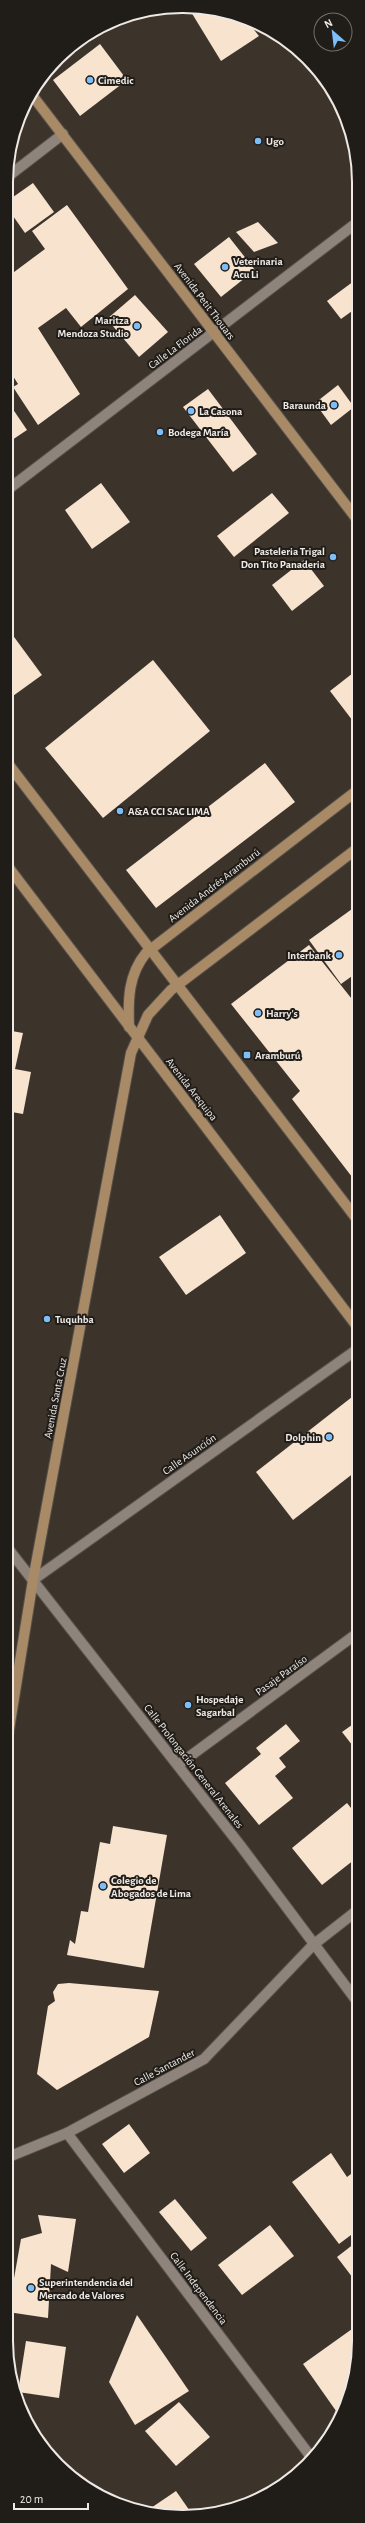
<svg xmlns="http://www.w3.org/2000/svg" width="365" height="2523" font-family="'Alegreya Sans',sans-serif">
  <rect width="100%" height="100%" fill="#3c342b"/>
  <g fill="#f7e3ce">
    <path d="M 194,6 L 246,20 L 259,36 L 221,61 L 188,7 Z"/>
    <path d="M 100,44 L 127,80 L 80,116 L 53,80 Z"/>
    <path d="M 33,183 L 54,212 L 25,233 L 6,206 L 6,202 Z"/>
    <path d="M 67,205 L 128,289 L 81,327 L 66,308 L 38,328 L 80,394 L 38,425 L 13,387 L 18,384 L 11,373 L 6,375 L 6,278 L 45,249 L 32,231 Z"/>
    <path d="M 258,222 L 278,243 L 254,252 L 236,232 Z"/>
    <path d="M 229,237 L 255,270 L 221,297 L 194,264 Z"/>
    <path d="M 354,281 L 359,287 L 359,306 L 341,319 L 327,301 Z"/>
    <path d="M 135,295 L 168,332 L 139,357 L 107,319 Z"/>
    <path d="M 338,385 L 354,407 L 331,425 L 315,403 Z"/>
    <path d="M 208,389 L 257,454 L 233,472 L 183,407 Z"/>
    <path d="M 6,399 L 27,430 L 6,444 Z"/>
    <path d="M 101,483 L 130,522 L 92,549 L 65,510 Z"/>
    <path d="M 272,493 L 289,513 L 234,557 L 217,536 Z"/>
    <path d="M 304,560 L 324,586 L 292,611 L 272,585 Z"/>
    <path d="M 6,626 L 42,675 L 6,701 Z"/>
    <path d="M 153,660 L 210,731 L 103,818 L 45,748 Z"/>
    <path d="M 353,673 L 359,680 L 359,729 L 330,691 Z"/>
    <path d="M 265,763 L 295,802 L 156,908 L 126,870 Z"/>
    <path d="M 359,904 L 359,971 L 341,984 L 309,940 Z"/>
    <path d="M 309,945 L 359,1008 L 359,1186 L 292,1099 L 300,1091 L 231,1004 Z"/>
    <path d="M 6,1030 L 23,1033 L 15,1069 L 31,1072 L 23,1114 L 6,1111 Z"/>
    <path d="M 220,1215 L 246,1253 L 186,1295 L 159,1257 Z"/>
    <path d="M 352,1397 L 359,1405 L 359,1469 L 293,1520 L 256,1472 Z"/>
    <path d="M 359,1720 L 359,1748 L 356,1750 L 342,1732 Z"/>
    <path d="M 286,1724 L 300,1741 L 279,1758 L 286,1767 L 275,1776 L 293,1798 L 259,1825 L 225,1783 L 261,1754 L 256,1748 Z"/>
    <path d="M 347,1803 L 359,1818 L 359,1856 L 322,1885 L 292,1848 Z"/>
    <path d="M 113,1826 L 167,1835 L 144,1968 L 67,1955 L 70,1940 L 75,1944 L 81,1911 L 88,1912 L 100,1842 L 110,1844 Z"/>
    <path d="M 69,1983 L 159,1991 L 149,2037 L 57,2090 L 37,2074 L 48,2006 L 55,2001 L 53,1992 L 58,1984 Z"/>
    <path d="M 129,2124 L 150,2153 L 124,2173 L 102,2144 Z"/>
    <path d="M 331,2153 L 347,2177 L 359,2168 L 359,2206 L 351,2211 L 359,2221 L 359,2229 L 339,2244 L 292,2182 Z"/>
    <path d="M 175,2199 L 207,2238 L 191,2251 L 159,2212 Z"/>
    <path d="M 38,2215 L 76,2219 L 68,2272 L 51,2264 L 48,2318 L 8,2312 L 21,2239 L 42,2233 Z"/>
    <path d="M 270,2225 L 294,2256 L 242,2295 L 218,2265 Z"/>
    <path d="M 359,2240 L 359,2286 L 337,2257 Z"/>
    <path d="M 137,2315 L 189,2391 L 135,2425 L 109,2382 Z"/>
    <path d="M 359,2324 L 359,2352 L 341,2418 L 303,2364 Z"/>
    <path d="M 26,2341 L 66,2347 L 59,2398 L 18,2392 Z"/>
    <path d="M 179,2402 L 210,2437 L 176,2466 L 145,2431 Z"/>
    <path d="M 176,2491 L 192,2514 L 171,2517 L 148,2510 Z"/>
  </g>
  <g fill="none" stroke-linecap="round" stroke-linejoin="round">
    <defs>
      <g id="street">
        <path d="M 6,178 L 63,134"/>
        <path d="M 6,491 L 359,221"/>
        <path d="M 6,1546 L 240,1845 L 359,2004"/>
        <path d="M 33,1580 L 359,1348"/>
        <path d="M 178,1765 L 359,1632"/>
        <path d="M 67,2133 L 311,2457"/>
        <path d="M 6,2158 L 67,2133 L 204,2059 L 313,1945 L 359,1909"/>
      </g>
      <g id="secondary">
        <path d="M 32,95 L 359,522"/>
        <path d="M 6,761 L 359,1222"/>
        <path d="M 6,864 L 359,1329"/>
        <path d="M 129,1027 C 128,1000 128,975 146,953 L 359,789"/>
        <path d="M 6,1748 L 33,1580 L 131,1053 L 148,1015 L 171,990 L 359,847"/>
      </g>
    </defs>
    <use href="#street" stroke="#57514a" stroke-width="12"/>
    <use href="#secondary" stroke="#57514a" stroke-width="12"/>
    <use href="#street" stroke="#8e847b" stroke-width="10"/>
    <use href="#secondary" stroke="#a98a67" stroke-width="10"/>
  </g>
  <g fill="#7dbef9" stroke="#201c18" stroke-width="1.5">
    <circle cx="90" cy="80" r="4"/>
    <circle cx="258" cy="141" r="4"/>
    <circle cx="225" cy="267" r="4"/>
    <circle cx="137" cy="326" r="4"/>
    <circle cx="334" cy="405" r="4"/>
    <circle cx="191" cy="411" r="4"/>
    <circle cx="160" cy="432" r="4"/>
    <circle cx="333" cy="557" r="4"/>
    <circle cx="120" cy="811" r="4"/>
    <circle cx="339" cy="955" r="4"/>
    <circle cx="258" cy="1013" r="4"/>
    <rect x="243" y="1051" width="8" height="8" rx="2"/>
    <circle cx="47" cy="1319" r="4"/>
    <circle cx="329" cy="1437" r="4"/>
    <circle cx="188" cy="1705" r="4"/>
    <circle cx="103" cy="1886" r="4"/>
    <circle cx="31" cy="2288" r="4"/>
  </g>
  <g text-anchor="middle" stroke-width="4" stroke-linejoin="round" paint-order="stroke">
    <g font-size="11" font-weight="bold" fill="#eee9e4" stroke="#201c18" text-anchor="start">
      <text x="98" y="84">Cimedic</text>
      <text x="266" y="145">Ugo</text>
      <text x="233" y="265">Veterinaria<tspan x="233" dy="13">Acu Li</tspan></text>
      <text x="129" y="324" text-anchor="end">Maritza<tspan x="129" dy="13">Mendoza Studio</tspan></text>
      <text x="326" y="409" text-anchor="end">Baraunda</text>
      <text x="199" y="415">La Casona</text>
      <text x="168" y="436">Bodega María</text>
      <text x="325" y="555" text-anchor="end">Pasteleria Trigal<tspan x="325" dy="13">Don Tito Panaderia</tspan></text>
      <text x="128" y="815">A&amp;A CCI SAC LIMA</text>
      <text x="331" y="959" text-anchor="end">Interbank</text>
      <text x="266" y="1017">Harry's</text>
      <text x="255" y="1059">Aramburú</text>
      <text x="55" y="1323">Tuquhba</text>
      <text x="321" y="1441" text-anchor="end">Dolphin</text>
      <text x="196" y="1703">Hospedaje<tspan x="196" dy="13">Sagarbal</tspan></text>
      <text x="111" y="1884">Colegio de<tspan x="111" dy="13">Abogados de Lima</tspan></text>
      <text x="39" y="2286">Superintendencia del<tspan x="39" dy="13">Mercado de Valores</tspan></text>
    </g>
    <g font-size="11" fill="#eee9e4" stroke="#201c18">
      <text transform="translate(205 301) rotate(53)" y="4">Avenida Petit Thouars</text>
      <text transform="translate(175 347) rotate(-37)" y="4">Calle La Florida</text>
      <text transform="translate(214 885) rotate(-38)" y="4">Avenida Andrés Aramburú</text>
      <text transform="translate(192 1089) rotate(52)" y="4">Avenida Arequipa</text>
      <text transform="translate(55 1398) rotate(-79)" y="4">Avenida Santa Cruz</text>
      <text transform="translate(189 1454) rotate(-35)" y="4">Calle Asunción</text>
      <text transform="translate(281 1675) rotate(-36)" y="4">Pasaje Paraíso</text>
      <text transform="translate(194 1766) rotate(52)" y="4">Calle Prolongación General Arenales</text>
      <text transform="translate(164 2067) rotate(-28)" y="4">Calle Santander</text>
      <text transform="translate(199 2288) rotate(53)" y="4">Calle Independencia</text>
    </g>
  </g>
  <path d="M0 0H365V2523H0ZM182 13H183A169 169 0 0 1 352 182V2341A169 169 0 0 1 183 2510H182A169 169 0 0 1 13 2341V182A169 169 0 0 1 182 13Z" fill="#201c18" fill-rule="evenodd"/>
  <path fill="none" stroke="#eee9e4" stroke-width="2" d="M182 13H183A169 169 0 0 1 352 182V2341A169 169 0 0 1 183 2510H182A169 169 0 0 1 13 2341V182A169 169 0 0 1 182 13Z"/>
  <g transform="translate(333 32) rotate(332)"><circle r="19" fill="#201c18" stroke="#726e6a"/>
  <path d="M0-3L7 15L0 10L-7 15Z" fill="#7dbef9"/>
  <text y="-6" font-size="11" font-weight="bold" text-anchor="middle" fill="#eee9e4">N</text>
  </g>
  <path d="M14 2503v6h74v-6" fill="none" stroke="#eee9e4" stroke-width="2"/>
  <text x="20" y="2503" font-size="12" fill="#eee9e4" stroke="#201c18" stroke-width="3" paint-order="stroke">20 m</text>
</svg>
